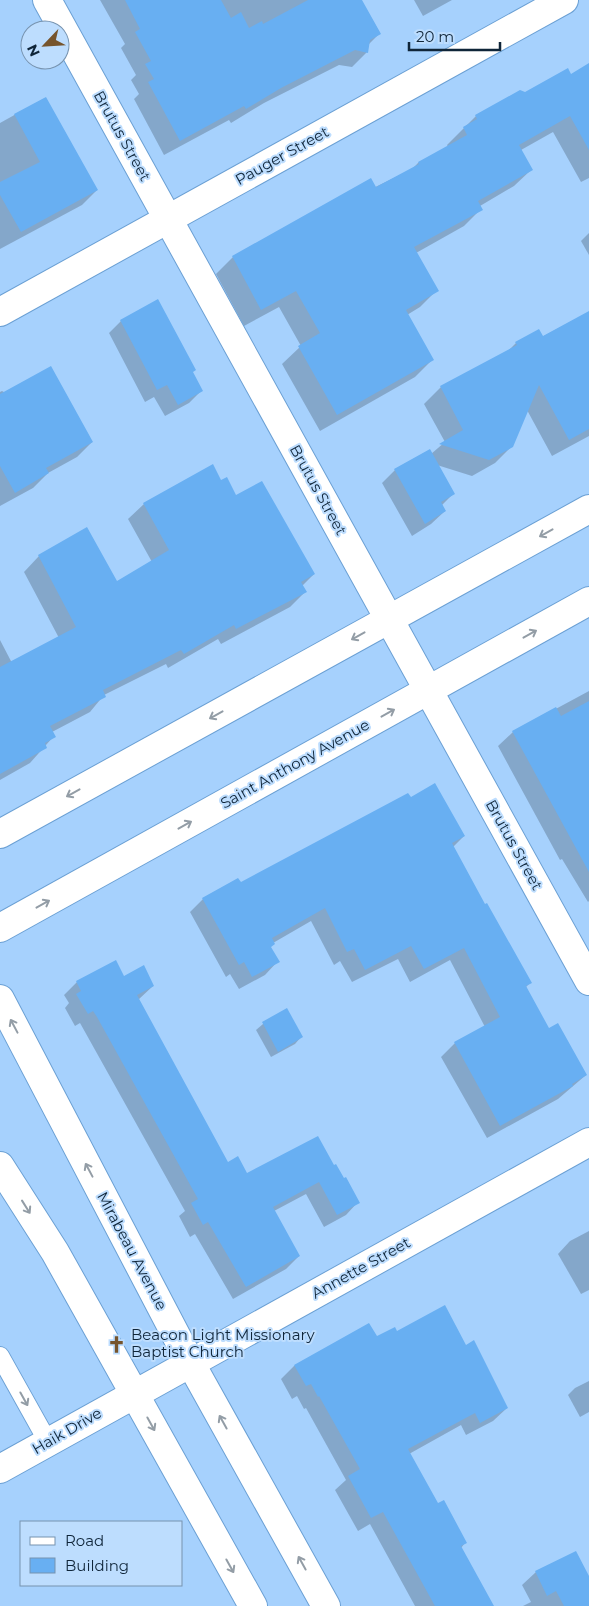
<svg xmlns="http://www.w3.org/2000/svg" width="589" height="1606" font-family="Montserrat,sans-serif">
  <rect width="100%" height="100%" fill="#a6d1fd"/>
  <g fill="#0003">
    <path d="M 100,0 L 361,0 L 380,33 L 368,45 L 367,52 L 352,67 L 339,65 L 264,103 L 231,123 L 229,120 L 164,155 L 134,99 L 139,94 L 131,80 L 136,75 L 121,48 L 125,44 Z"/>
    <path d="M 414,0 L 452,0 L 423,16 Z"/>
    <path d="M 589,65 L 589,178 L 581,182 L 553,132 L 521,150 L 531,170 L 514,186 L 480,206 L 481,209 L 464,226 L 416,253 L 437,290 L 420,307 L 407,315 L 432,360 L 415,377 L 320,431 L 282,364 L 301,346 L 279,307 L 244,326 L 216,274 L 233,257 L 412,169 L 418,163 L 448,147 L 447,145 L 476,116 L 570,76 Z"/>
    <path d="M 45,98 L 97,190 L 82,205 L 0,249 L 0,123 Z"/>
    <path d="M 589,233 L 589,255 L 581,241 Z"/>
    <path d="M 589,312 L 589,436 L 552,456 L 527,410 L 512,446 L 495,463 L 472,476 L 437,465 L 453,494 L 441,506 L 445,511 L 431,524 L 412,536 L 382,483 L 395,470 L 431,454 L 445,442 L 424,404 L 441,387 L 507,352 L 516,343 L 542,337 Z"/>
    <path d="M 121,321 L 192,373 L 201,391 L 189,403 L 165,416 L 154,397 L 145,402 L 109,333 Z"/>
    <path d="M 2,391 L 92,442 L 77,457 L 48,473 L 33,488 L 0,506 L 0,392 Z"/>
    <path d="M 221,482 L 314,574 L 302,586 L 305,592 L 290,607 L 221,644 L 218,639 L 168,668 L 166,664 L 104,695 L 90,712 L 52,732 L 54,736 L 30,763 L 0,780 L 0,640 L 12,663 L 59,638 L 24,572 L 39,556 L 117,583 L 152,562 L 128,519 L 144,504 Z"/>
    <path d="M 589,691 L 589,901 L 588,902 L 562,859 L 560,860 L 498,746 L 513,732 Z"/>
    <path d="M 464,836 L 453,847 L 484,906 L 530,983 L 526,987 L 548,1030 L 586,1075 L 558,1099 L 487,1138 L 441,1057 L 455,1043 L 485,1027 L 450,960 L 410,982 L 398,959 L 352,982 L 340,961 L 334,965 L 311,921 L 273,943 L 270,948 L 278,961 L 265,975 L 239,989 L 230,974 L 226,977 L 190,912 L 203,899 L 240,883 Z"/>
    <path d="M 124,977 L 153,986 L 138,1000 L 227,1163 L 247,1175 L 334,1167 L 358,1202 L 346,1215 L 324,1227 L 306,1194 L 274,1211 L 299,1256 L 286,1269 L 233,1299 L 195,1234 L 190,1237 L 179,1216 L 185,1211 L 80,1023 L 75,1026 L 65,1008 L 69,1003 L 64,995 L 77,982 Z"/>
    <path d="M 287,1010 L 301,1037 L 295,1044 L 271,1057 L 256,1030 L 263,1024 Z"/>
    <path d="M 589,1231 L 589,1290 L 581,1294 L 558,1254 L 570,1241 Z"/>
    <path d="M 369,1324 L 376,1338 L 396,1332 L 466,1346 L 507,1408 L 493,1421 L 466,1435 L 461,1425 L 409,1454 L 438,1505 L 465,1543 L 461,1548 L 493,1606 L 415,1606 L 370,1524 L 358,1531 L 335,1490 L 346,1480 L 306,1408 L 304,1409 L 297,1396 L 292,1399 L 281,1379 L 294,1366 Z"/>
    <path d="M 589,1381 L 589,1412 L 580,1417 L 568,1395 L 575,1388 Z"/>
    <path d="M 536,1572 L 589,1578 L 589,1606 L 523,1606 L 531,1602 L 522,1585 Z"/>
  </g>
  <g fill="#68aff2">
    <path d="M 125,0 L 221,0 L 231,18 L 241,12 L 249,28 L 262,21 L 263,24 L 308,0 L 362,0 L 381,34 L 370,40 L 368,53 L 355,50 L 281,88 L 246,109 L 244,106 L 180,141 L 148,82 L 154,79 L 145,64 L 151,61 L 135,32 L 140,29 Z"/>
    <path d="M 589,63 L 589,150 L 570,116 L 519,145 L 533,170 L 478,201 L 483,210 L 414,247 L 439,291 L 406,310 L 434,360 L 337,415 L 298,346 L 320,333 L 296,291 L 261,310 L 232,256 L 371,178 L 376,187 L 419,164 L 418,162 L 467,135 L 463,127 L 477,119 L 475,115 L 520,90 L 525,92 L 568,68 L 571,74 Z"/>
    <path d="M 46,97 L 98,190 L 21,232 L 0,195 L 0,182 L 40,162 L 14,114 Z"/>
    <path d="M 158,299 L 196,370 L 193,372 L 203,391 L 178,405 L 167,385 L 157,390 L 120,320 Z"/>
    <path d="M 589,311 L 589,429 L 569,440 L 539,385 L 513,447 L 489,460 L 439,444 L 463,430 L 440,386 L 517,345 L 515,342 L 539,329 L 543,336 Z"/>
    <path d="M 51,366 L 93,442 L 46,468 L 49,473 L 15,493 L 0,466 L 0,394 Z"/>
    <path d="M 430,449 L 455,494 L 441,502 L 446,511 L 425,524 L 394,469 Z"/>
    <path d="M 213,464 L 221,480 L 227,477 L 236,495 L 262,481 L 315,574 L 301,582 L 307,592 L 236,629 L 234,625 L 184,654 L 181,650 L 103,690 L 106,697 L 50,726 L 56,737 L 45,743 L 47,748 L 0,774 L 0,667 L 76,627 L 38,555 L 87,527 L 117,581 L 169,550 L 143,503 Z"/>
    <path d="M 589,701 L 589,872 L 512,731 L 556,707 L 561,716 Z"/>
    <path d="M 435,783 L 465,836 L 452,843 L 485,904 L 487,903 L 532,983 L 526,986 L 549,1028 L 558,1023 L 587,1075 L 572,1084 L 573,1086 L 500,1126 L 454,1042 L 500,1017 L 464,948 L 424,969 L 411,946 L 365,970 L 354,949 L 347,952 L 325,908 L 272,938 L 275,944 L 271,947 L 280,962 L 252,977 L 244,962 L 239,965 L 202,898 L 238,878 L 241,882 L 408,793 L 411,797 Z"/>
    <path d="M 116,960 L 124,976 L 144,965 L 154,986 L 137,995 L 228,1162 L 238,1156 L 247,1173 L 318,1136 L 334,1165 L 336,1164 L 344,1178 L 346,1177 L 360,1203 L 337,1215 L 319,1182 L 273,1207 L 300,1256 L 246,1287 L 208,1222 L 203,1225 L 191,1203 L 198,1199 L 97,1017 L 93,1011 L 88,1014 L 76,994 L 81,991 L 76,981 Z"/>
    <path d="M 287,1008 L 303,1037 L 278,1052 L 262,1022 Z"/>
    <path d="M 445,1305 L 466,1345 L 474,1340 L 508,1408 L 480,1423 L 475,1413 L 408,1449 L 438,1503 L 444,1500 L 467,1543 L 461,1546 L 494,1606 L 435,1606 L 383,1512 L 371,1518 L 348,1476 L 360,1469 L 319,1396 L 318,1397 L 311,1384 L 306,1386 L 294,1365 L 369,1323 L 377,1336 L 395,1327 L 397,1331 Z"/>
    <path d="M 576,1551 L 589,1576 L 589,1606 L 564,1606 L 556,1591 L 547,1596 L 535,1571 Z"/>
  </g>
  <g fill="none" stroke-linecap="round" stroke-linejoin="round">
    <defs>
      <path id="lane" d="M 0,1356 L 48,1442"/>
      <g id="street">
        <path d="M 47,0 L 589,981"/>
        <path d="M 0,312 L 564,0"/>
        <path d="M 0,834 L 589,509"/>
        <path d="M 0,928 L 589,601"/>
        <path d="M 0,1469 L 589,1142"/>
      </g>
      <g id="secondary">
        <path d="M 0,999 L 190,1362 L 326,1606"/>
        <path d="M 0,1166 L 55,1252 L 253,1606"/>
      </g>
    </defs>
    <use href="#lane" stroke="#6ba0d4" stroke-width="20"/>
    <use href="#street" stroke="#6ba0d4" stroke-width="30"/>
    <use href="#secondary" stroke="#6ba0d4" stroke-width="30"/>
    <use href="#lane" stroke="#fff" stroke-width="18"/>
    <use href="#street" stroke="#fff" stroke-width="28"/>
    <use href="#secondary" stroke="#fff" stroke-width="28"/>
  </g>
  <defs><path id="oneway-shaft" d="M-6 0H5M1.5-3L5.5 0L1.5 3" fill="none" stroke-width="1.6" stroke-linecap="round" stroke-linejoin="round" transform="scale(1.25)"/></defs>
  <g stroke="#939da6">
    <use href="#oneway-shaft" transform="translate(546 533) rotate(151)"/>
    <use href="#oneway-shaft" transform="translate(530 634) rotate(-29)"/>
    <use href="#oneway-shaft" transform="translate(358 636) rotate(151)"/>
    <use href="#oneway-shaft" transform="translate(388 713) rotate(-29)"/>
    <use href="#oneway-shaft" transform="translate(216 715) rotate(151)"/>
    <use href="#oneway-shaft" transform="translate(73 793) rotate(151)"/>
    <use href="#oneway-shaft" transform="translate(185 825) rotate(-29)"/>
    <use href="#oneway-shaft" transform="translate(43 904) rotate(-29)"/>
    <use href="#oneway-shaft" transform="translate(14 1026) rotate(-118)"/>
    <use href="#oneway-shaft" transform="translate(89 1170) rotate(-118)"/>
    <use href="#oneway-shaft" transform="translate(26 1207) rotate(58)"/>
    <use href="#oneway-shaft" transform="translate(24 1399) rotate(61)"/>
    <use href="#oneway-shaft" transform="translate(223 1422) rotate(-119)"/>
    <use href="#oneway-shaft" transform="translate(151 1424) rotate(61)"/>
    <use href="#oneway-shaft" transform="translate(302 1563) rotate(-119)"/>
    <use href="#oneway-shaft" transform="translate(230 1566) rotate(61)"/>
  </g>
  <defs>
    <symbol id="church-bare" viewBox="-9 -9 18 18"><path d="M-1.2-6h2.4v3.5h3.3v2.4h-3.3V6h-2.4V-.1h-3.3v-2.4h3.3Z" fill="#76542c" stroke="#bdddfe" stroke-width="2.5" paint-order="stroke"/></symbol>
  </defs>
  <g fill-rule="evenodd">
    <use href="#church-bare" x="104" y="1332" width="25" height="25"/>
  </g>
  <g text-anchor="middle" stroke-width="4" stroke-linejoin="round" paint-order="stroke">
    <g font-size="15" fill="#0f2539" stroke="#bdddfe">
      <text transform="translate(122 136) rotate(61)" y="5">Brutus Street</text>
      <text transform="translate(282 156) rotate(-29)" y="5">Pauger Street</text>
      <text transform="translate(318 490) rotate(61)" y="5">Brutus Street</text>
      <text transform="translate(295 764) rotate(-29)" y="5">Saint Anthony Avenue</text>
      <text transform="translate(514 845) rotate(61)" y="5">Brutus Street</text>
      <text transform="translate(132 1251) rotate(62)" y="5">Mirabeau Avenue</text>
      <text transform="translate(361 1268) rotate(-29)" y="5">Annette Street</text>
      <text transform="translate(67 1431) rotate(-30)" y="5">Haik Drive</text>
    </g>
    <g font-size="15" fill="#0f2539" stroke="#bdddfe" text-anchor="start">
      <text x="131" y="1340">Beacon Light Missionary<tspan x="131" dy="17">Baptist Church</tspan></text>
    </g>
  </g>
  <rect x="20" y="1521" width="162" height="65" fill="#bdddfe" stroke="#7793af"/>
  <rect x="30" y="1537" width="25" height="8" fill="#ffffff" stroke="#7793af"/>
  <text x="65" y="1546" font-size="15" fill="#0f2539">Road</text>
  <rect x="30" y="1558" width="25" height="15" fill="#68aff2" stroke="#7793af"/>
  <text x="65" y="1571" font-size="15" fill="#0f2539">Building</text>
  <g transform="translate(45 45) rotate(245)"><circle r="24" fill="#bdddfe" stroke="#7793af"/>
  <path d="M0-4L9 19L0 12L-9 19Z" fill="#76542c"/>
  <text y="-8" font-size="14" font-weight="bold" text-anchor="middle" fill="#0f2539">N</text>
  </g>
  <path d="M409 42v8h91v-8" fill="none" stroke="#0f2539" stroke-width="2.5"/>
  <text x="416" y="42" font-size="15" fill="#0f2539" stroke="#bdddfe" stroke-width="4" paint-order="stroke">20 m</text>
</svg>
